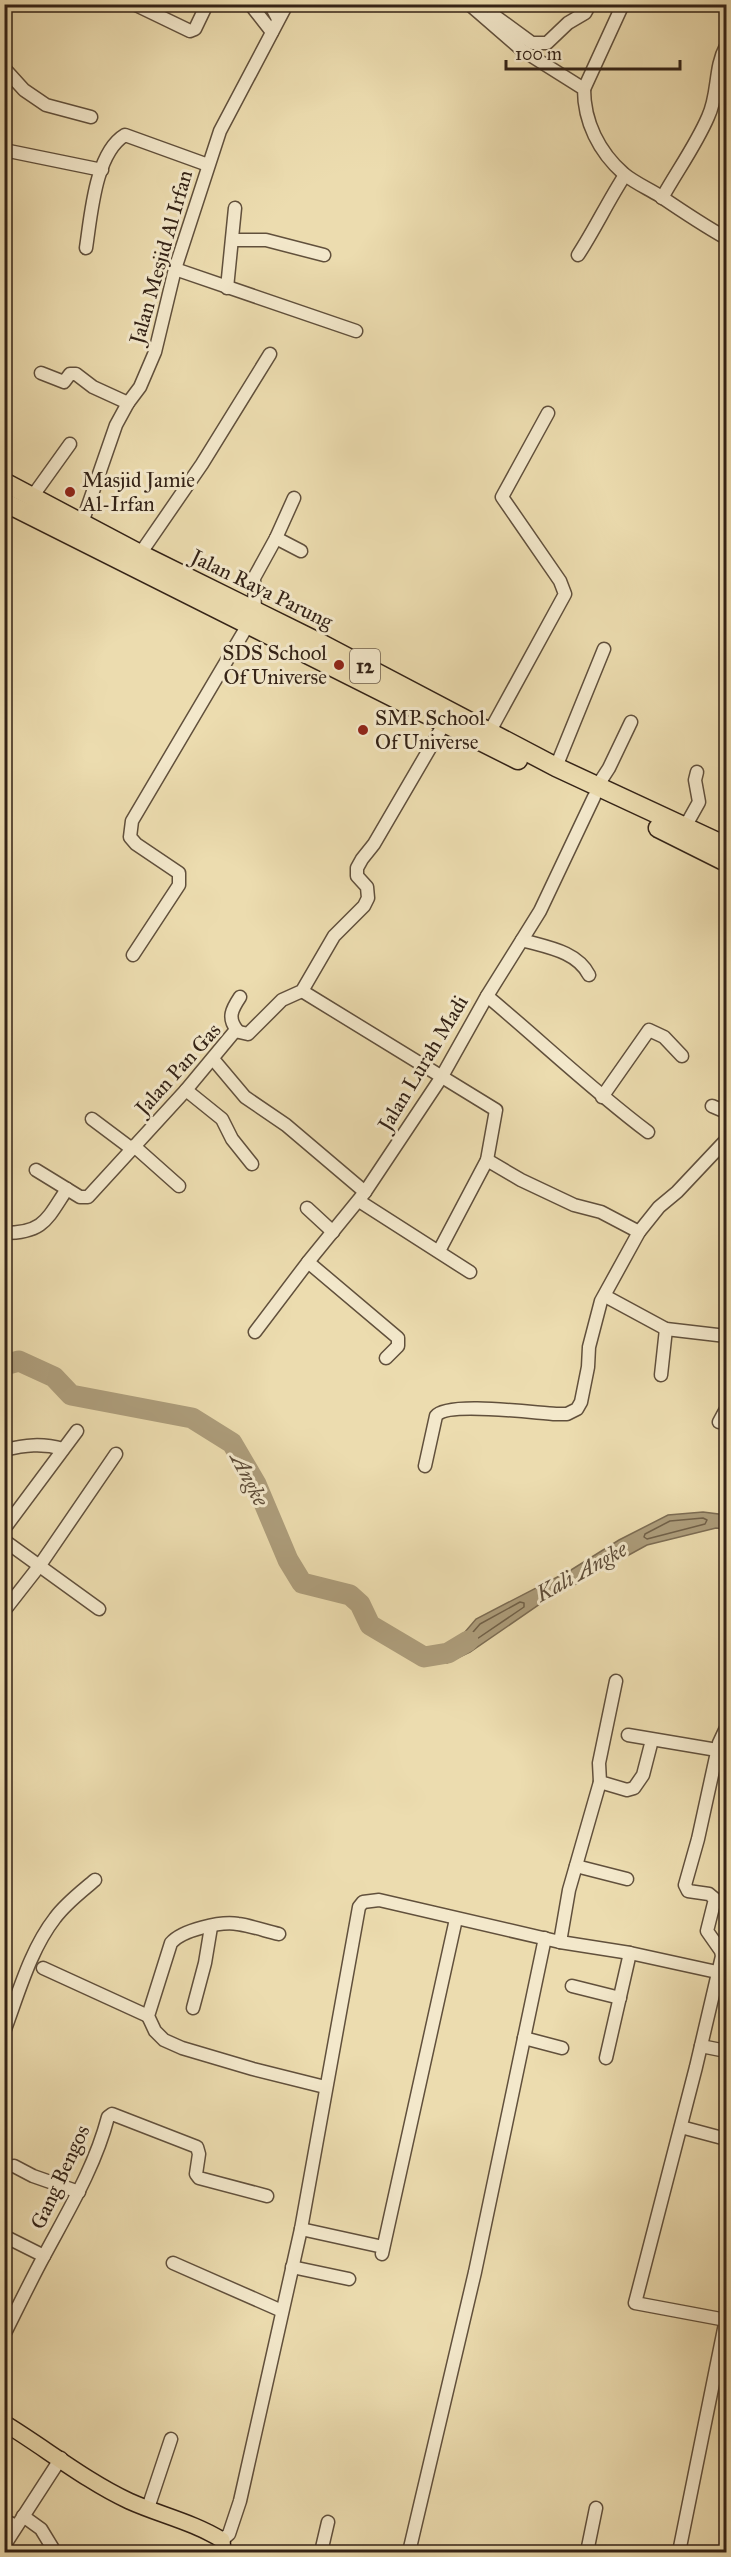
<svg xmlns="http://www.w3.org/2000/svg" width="731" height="2557" font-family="'IM FELL Great Primer',serif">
  <rect width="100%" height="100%" fill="#ecdcaf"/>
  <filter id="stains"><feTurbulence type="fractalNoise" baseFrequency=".00333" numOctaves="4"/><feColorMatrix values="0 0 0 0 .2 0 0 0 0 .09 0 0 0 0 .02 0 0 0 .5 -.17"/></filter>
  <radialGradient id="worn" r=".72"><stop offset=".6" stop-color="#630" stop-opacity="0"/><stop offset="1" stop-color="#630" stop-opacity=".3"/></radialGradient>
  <path fill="#ad9d7b" stroke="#7c6c53" stroke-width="1.5" d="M 703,1512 L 726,1515 L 726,1529 L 716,1528 L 647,1545 L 543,1602 L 470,1652 L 447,1663 L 440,1648 L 459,1639 L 476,1619 L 571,1570 L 619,1540 L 668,1515 Z"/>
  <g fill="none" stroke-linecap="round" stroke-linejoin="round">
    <g stroke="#706048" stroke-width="1.5">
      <path d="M 703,1518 L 707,1520 L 705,1524 L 647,1539 L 644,1537 L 645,1534 L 670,1521 Z"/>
      <path d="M 520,1602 L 524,1603 L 524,1607 L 471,1643 L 467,1643 L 467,1639 L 480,1624 Z"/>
    </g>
    <path stroke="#ad9d7b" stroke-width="21" d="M 4,1365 L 19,1361 L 54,1377 L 71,1395 L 192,1418 L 232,1443 L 256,1484 L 288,1560 L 302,1583 L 350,1595 L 360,1604 L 370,1625 L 424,1657 L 448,1653 L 468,1641"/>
    <defs>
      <g id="minor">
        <path d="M 134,4 L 190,31 L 195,29 L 207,4"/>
        <path d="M 250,4 L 272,32"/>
        <path d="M 270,4 L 278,19"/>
        <path d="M 469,4 L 522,50 L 584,89 C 584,122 599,152 624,174 C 635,183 649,189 660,196 C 682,211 703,225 726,238"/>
        <path d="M 491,4 L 495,16 L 532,43 L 547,43 L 568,23 L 585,13 L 590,4"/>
        <path d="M 4,68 L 24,90 L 46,105 L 91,117"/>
        <path d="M 584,89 L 623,4"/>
        <path d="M 4,150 L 102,170"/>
        <path d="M 662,198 C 677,171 696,145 708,117 C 719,94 714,68 726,46"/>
        <path d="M 233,240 L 266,240 L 324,255"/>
        <path d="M 86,248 C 91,216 95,153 125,135 L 208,165"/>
        <path d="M 578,255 C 595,229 608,201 625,175"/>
        <path d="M 175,269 L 356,331"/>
        <path d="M 227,288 L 235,208"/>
        <path d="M 41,373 L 64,382 L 70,374 L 76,374 L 93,387 L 128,403"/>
        <path d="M 32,497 L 70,444"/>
        <path d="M 82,523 L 116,425 L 128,403 L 140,387 L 155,352 L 175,269 L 220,131 L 287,4"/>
        <path d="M 276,538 L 301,551"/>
        <path d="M 140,554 L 202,464 L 270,354"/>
        <path d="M 255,613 L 254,578 L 276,538 L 294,498"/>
        <path d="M 490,731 L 565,594 L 560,581 L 502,497 L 548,413"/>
        <path d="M 556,767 L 604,649"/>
        <path d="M 598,785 L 609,768 L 631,722"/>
        <path d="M 685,827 L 699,802 L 695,780 L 697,772"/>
        <path d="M 522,940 C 546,947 577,951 589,975"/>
        <path d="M 133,955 L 179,885 L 179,873 L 136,844 L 130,837 L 132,821 L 249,623"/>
        <path d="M 302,991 L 496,1110 L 487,1160 L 439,1251"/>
        <path d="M 487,996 C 541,1041 592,1090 648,1132"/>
        <path d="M 237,1030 C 227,1018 232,1009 240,997"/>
        <path d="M 213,1059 L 245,1097 L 286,1125 L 365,1192"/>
        <path d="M 186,1090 L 222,1119 L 232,1139 L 252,1164"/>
        <path d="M 602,1097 L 649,1030 L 664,1037 L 682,1056"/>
        <path d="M 712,1106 L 726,1112"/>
        <path d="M 92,1119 L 132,1149"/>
        <path d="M 134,1146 L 179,1186"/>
        <path d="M 487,1160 L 521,1180 L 574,1205 L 601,1212 L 639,1232"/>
        <path d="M 36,1170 L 80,1197 L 88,1197 L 186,1090 L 235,1031 L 248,1034 L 282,1000 L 302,991 L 334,936 L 364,906 L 368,898 L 367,887 L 357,876 L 357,868 L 362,859 L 374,844 L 444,724"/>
        <path d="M 359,1201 L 470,1272"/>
        <path d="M 307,1208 L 333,1232"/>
        <path d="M 4,1233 C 44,1233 47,1219 67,1189"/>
        <path d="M 308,1262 L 398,1338 L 398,1346 L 386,1358"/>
        <path d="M 605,1296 L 666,1329 L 726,1336"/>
        <path d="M 255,1332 L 308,1262 L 365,1192 L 441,1078 L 487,996 L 540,911 L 594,797"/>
        <path d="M 661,1375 L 666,1329"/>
        <path d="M 719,1422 L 726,1409"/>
        <path d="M 4,1450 C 25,1445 42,1443 63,1449"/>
        <path d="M 425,1466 L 436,1416 C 447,1401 535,1413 556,1414 L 567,1414 L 577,1409 L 581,1402 L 588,1367 L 589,1347 L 601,1301 L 639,1232 L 659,1207 L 677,1192 L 726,1140"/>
        <path d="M 4,1529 L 77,1431"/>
        <path d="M 5,1541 L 99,1609"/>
        <path d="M 4,1611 L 40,1565 L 116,1454"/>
        <path d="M 616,1681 L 599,1763 L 600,1782 L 627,1790 L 634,1788 L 643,1775 L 652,1740"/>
        <path d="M 726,1728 L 719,1743 L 698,1839 L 685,1885 L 688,1891 L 709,1894 L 715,1899 L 707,1931 L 721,1951 L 722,1956 L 696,2067 L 635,2303 L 726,2320"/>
        <path d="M 628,1735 L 717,1750"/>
        <path d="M 576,1866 L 627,1879"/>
        <path d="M 279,1934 C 266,1931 252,1926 238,1924 C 221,1921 182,1930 171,1943 L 148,2016 L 155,2031 L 164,2040 L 182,2048 L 253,2069 L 325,2087"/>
        <path d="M 560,1942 L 569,1890 L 600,1782"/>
        <path d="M 43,1968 L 148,2016"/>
        <path d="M 572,1986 L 620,1998"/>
        <path d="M 193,2008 L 205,1963 L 211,1927"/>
        <path d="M 4,2032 C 18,1995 30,1950 55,1918 C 66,1903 81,1892 95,1880"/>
        <path d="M 524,2038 L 562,2048"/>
        <path d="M 701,2046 L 726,2051"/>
        <path d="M 606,2058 L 630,1953"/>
        <path d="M 681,2127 L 726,2139"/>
        <path d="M 14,2166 L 33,2176 L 79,2192"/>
        <path d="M 301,2229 L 383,2247"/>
        <path d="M 4,2236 L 44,2256"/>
        <path d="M 382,2254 L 456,1919"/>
        <path d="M 173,2263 L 282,2311"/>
        <path d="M 292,2267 L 349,2279"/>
        <path d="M 4,2335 C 17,2309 30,2282 44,2256 C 68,2211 95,2167 108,2117 L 112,2114 L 197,2147 L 199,2154 L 196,2174 L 199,2178 L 267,2196"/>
        <path d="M 148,2508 L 171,2439"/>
        <path d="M 23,2516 L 41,2529 L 55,2552"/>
        <path d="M 4,2520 L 16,2526"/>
        <path d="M 222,2540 L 229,2534 L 240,2501 L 301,2229 L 359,1907 L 363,1902 L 379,1900 L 560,1942 L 630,1953 L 726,1974"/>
        <path d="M 4,2546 L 61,2458"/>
        <path d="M 321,2552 L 328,2522"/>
        <path d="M 409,2552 L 475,2272 L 545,1938"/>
        <path d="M 587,2552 L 596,2508"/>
        <path d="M 679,2552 L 726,2319"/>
      </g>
      <path id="major" d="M 4,2423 C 45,2448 86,2481 129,2501 C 160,2515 193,2522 222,2540 L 223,2552"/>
      <g id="highway">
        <path d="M 4,482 L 140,554 L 320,643 L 556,767 L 726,846"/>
        <path d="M 4,502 L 518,760"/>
        <path d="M 658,828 L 726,862"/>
      </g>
    </defs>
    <use href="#minor" stroke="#61503c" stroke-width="15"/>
    <use href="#major" stroke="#332216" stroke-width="18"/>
    <use href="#highway" stroke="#332216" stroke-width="21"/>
    <use href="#minor" stroke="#f3e8cb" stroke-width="12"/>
    <use href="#major" stroke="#ecdcaf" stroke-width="15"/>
    <use href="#highway" stroke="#ecdcaf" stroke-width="18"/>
  </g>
  <g fill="#8f2418" stroke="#f3e8cb" stroke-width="2">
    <circle cx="70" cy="492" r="6"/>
    <circle cx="339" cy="665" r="6"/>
    <circle cx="363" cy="730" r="6"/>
  </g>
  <g text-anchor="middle" stroke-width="6" stroke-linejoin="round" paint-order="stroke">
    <rect fill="#f3e8cb" stroke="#6d5d4c" stroke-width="1.5" x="350" y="649" width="30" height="34" rx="4.5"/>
    <g font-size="20" font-weight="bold" fill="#332216">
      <text x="365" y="673">12</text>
    </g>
    <g font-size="21" fill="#332216" stroke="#f3e8cb">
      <text transform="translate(161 257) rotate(-74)" y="7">Jalan Mesjid Al Irfan</text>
      <text transform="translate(262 589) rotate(26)" y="7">Jalan Raya Parung</text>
      <text transform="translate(423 1063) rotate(-59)" y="7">Jalan Lurah Madi</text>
      <text transform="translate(178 1069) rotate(-48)" y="7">Jalan Pan Gas</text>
      <text transform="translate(60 2177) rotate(-65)" y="7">Gang Bengos</text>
    </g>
    <g font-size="21" fill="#332216" stroke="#f3e8cb" text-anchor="start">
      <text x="82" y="487">Masjid Jamie<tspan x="82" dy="24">Al-Irfan</tspan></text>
      <text x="327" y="660" text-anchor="end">SDS School<tspan x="327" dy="24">Of Universe</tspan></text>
      <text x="375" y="725">SMP School<tspan x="375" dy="24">Of Universe</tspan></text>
    </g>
    <g font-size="22" font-style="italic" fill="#5e4d39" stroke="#f3e8cb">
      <text transform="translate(250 1479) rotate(63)" y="8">Angke</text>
      <text transform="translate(581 1571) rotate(-29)" y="8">Kali Angke</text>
    </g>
  </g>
  <rect width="731" height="2557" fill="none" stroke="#ecdcaf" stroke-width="24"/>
  <rect x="6" y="6" width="719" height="2545" fill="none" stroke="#332216" stroke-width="3"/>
  <rect x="12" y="12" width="707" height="2533" fill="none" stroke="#332216" stroke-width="1.5"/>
  <path d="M506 60v9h174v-9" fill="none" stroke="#332216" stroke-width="3"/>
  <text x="515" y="60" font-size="18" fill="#332216" stroke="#f3e8cb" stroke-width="4.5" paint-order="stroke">100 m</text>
  <rect width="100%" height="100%" filter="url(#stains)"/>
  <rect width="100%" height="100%" fill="url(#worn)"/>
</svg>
